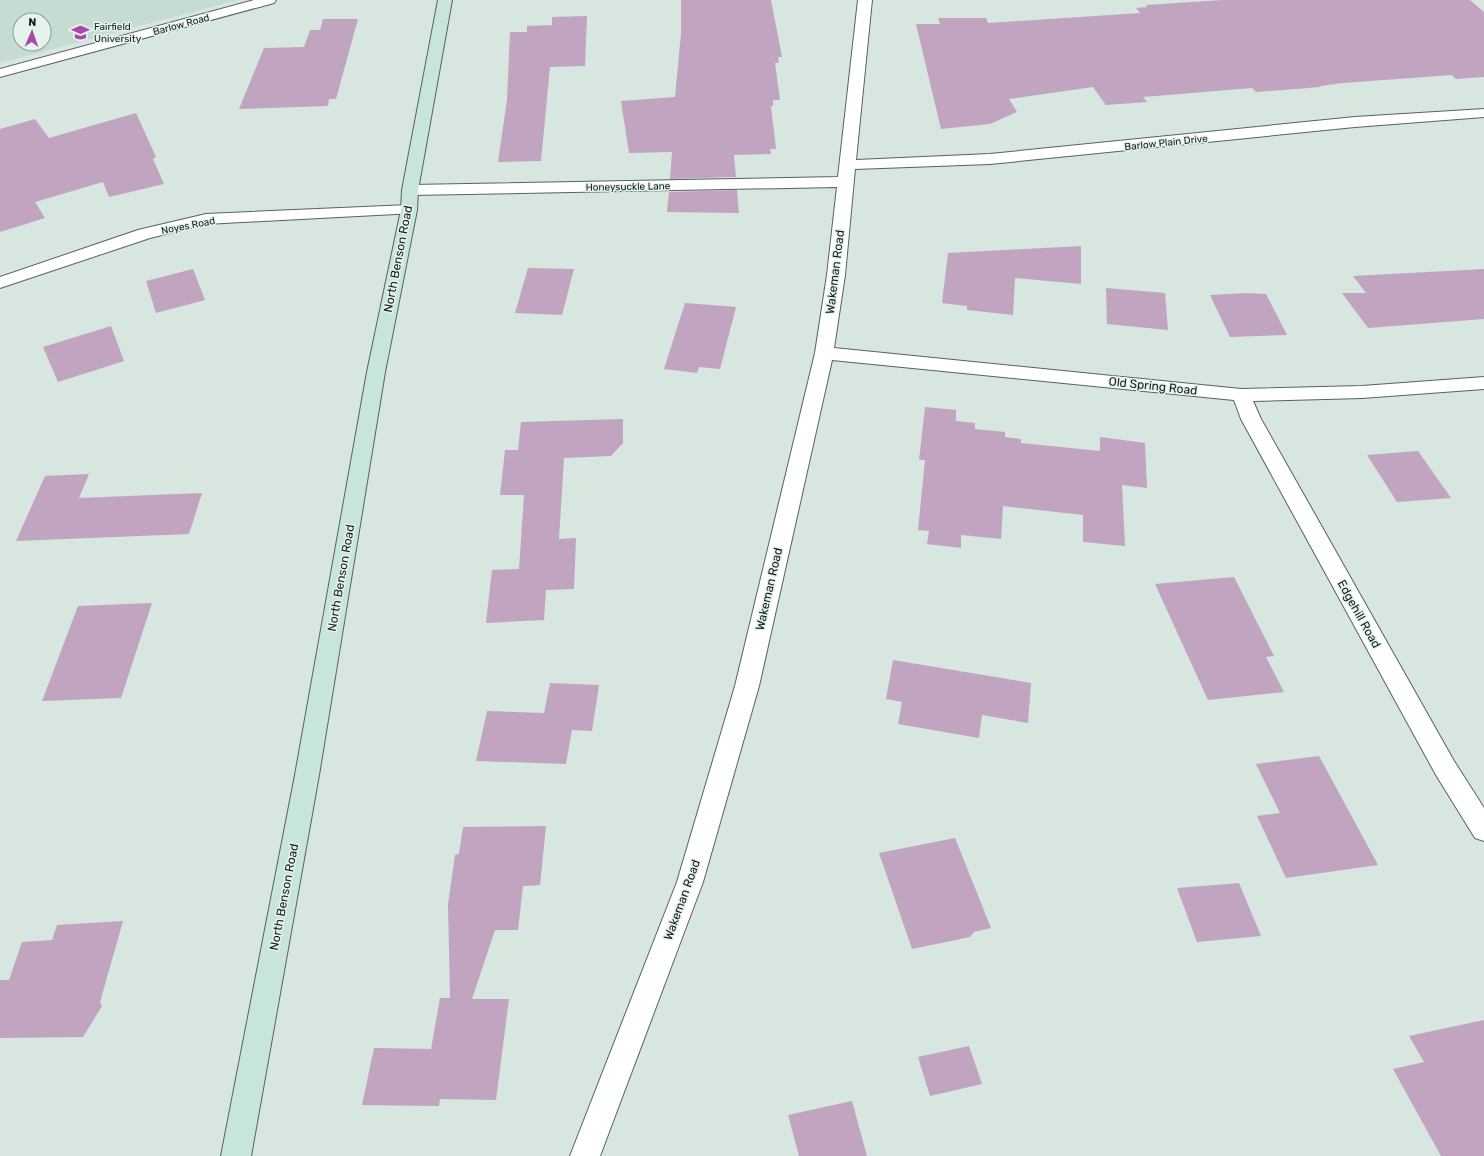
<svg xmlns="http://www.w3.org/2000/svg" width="1484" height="1156" font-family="Rubik,sans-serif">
  <rect width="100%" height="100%" fill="#d7e6df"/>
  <path fill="#c6dcd2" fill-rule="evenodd" d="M 0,0 L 238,0 L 0,63 ZM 20,20 L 44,20 L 44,44 L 20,44 Z"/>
  <g fill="#c1a4bf">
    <path d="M 681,0 L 771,0 L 782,57 L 778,57 L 779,63 L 775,63 L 780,100 L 773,100 L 773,106 L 771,106 L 776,149 L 770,149 L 771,154 L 734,155 L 736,177 L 670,179 L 672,152 L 629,153 L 621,101 L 675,97 L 681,33 Z"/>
    <path d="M 1223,0 L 1470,0 L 1484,12 L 1484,77 L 1456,79 L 1452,75 L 1343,83 L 1320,86 L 1321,87 L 1256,92 L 1252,88 L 1143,97 L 1147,102 L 1106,105 L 1093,87 L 1009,99 L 1017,112 L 990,124 L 941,129 L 916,24 L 940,24 L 938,18 L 986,18 L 988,23 L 1140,13 L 1136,8 L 1147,7 L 1146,5 Z"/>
    <path d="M 587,16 L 585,66 L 550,67 L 541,161 L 498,162 L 507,100 L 510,32 L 527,32 L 527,26 L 552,25 L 552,17 Z"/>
    <path d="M 323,19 L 358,19 L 336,99 L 329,99 L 328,106 L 239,109 L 264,48 L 304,47 L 310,30 L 320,30 Z"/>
    <path d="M 136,113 L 156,157 L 153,159 L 164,184 L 109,197 L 103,182 L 35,202 L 45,218 L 0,232 L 0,129 L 35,119 L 49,138 Z"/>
    <path d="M 737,190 L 739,213 L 667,212 L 669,192 Z"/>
    <path d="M 1081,246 L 1081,284 L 1015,278 L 1013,315 L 967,310 L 967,306 L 942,303 L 948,253 Z"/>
    <path d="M 528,268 L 574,269 L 562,315 L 515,313 Z"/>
    <path d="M 193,269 L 205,300 L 156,313 L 146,281 Z"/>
    <path d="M 1484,269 L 1484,319 L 1368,328 L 1342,293 L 1366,293 L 1353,276 Z"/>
    <path d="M 1106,288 L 1165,293 L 1168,330 L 1107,324 Z"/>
    <path d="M 1247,293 L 1266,294 L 1287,335 L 1230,337 L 1210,295 Z"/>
    <path d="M 685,303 L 736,307 L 720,369 L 699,367 L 697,373 L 664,369 Z"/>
    <path d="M 111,326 L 124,361 L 58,382 L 43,347 Z"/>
    <path d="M 925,407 L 956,410 L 956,421 L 975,423 L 975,429 L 1005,432 L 1005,437 L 1021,439 L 1021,443 L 1100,451 L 1100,437 L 1145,443 L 1147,488 L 1122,485 L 1125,546 L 1083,542 L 1083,515 L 1003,506 L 1001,539 L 961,535 L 961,548 L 927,544 L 929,531 L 918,530 L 925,460 L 919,460 Z"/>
    <path d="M 623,419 L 623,443 L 611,456 L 564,458 L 559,539 L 576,538 L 574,589 L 546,590 L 544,620 L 486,623 L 492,570 L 519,569 L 524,495 L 500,495 L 505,450 L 518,450 L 521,422 Z"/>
    <path d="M 1418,451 L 1451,498 L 1397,502 L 1367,455 Z"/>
    <path d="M 89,474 L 79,498 L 202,493 L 189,534 L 16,541 L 45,476 Z"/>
    <path d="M 1234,577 L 1274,656 L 1266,657 L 1284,692 L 1208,700 L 1155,584 Z"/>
    <path d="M 152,603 L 121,698 L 42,701 L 78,606 Z"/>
    <path d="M 893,660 L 1031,683 L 1028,723 L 982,715 L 979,738 L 898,724 L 902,702 L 886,699 Z"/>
    <path d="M 550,683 L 599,685 L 592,731 L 572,730 L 566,764 L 476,761 L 487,711 L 544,713 Z"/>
    <path d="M 1319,756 L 1378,865 L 1286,878 L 1257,816 L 1280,813 L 1256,764 Z"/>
    <path d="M 546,826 L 540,885 L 523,886 L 518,930 L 495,930 L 472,999 L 509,999 L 496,1100 L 440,1099 L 439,1106 L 362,1105 L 374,1048 L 431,1049 L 440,998 L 450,998 L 448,904 L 455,855 L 459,854 L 463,827 Z"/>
    <path d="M 955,838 L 991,928 L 974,932 L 970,937 L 912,949 L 879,853 Z"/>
    <path d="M 1239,883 L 1261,936 L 1197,942 L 1177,888 Z"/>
    <path d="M 123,921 L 100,1002 L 102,1006 L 83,1037 L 0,1038 L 0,980 L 9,980 L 22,942 L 52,940 L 57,925 Z"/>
    <path d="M 1484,1020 L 1484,1156 L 1441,1156 L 1393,1069 L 1424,1062 L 1409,1036 Z"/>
    <path d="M 969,1046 L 982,1084 L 930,1096 L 918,1057 Z"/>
    <path d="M 852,1101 L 867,1156 L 799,1156 L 788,1115 Z"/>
  </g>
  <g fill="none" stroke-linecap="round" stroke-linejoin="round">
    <defs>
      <g id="minor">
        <path d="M 858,0 L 872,0 L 856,160 L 990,154 L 1355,117 L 1484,109 L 1484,117 L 1355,127 L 990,164 L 855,169 L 845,275 L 834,348 L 1241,389 L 1362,386 L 1484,377 L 1484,389 L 1362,398 L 1253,401 L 1261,419 L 1454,761 L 1484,808 L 1484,841 L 1475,838 L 1436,775 L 1241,419 L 1234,400 L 832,360 L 759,686 L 703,882 L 600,1156 L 570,1156 L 677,882 L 735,686 L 815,353 L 827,275 L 837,187 L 410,195 L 404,193 L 402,190 L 404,187 L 410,185 L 838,177 Z"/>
        <path d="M 409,205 L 415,207 L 417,210 L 415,213 L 206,224 L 150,238 L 0,288 L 0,277 L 138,230 L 206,214 Z"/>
      </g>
      <path id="tertiary" d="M 254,0 L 276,0 L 274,3 L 0,77 L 0,69 Z"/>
      <path id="secondary" d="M 438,0 L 452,0 L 418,190 L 417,210 L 385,372 L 319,775 L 251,1156 L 221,1156 L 295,775 L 367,372 L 401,210 L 402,190 Z"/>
    </defs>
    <use href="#minor" stroke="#57635e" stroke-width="2"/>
    <use href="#tertiary" stroke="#57635e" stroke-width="2"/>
    <use href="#secondary" stroke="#57635e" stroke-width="2"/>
    <use href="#minor" fill="#fff" fill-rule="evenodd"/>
    <use href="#tertiary" fill="#fff" fill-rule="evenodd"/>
    <use href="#secondary" fill="#c7e5da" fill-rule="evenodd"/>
  </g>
  <defs>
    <symbol id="university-bare" viewBox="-9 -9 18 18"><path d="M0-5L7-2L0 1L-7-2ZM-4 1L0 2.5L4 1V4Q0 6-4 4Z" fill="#ac46ab" stroke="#e4f3ec" stroke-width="2.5" paint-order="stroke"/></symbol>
  </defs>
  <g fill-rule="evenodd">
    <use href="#university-bare" x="68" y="20" width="25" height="25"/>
  </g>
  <g text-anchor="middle" stroke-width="3" stroke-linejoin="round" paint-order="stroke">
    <g font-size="10" fill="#171c1a" stroke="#e4f3ec">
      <text transform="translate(181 24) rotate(-15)" y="4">Barlow Road</text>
      <text transform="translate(1166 142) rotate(-6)" y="4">Barlow Plain Drive</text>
      <text transform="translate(628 186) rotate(-1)" y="4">Honeysuckle Lane</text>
      <text transform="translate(188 225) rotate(-11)" y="4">Noyes Road</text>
    </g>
    <g font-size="10" fill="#171c1a" stroke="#e4f3ec" text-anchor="start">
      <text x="94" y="30">Fairfield<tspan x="94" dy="12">University</tspan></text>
    </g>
    <g font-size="12" fill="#171c1a" stroke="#e4f3ec">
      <text transform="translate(398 259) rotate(-79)" y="4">North Benson Road</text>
      <text transform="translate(835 272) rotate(-83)" y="4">Wakeman Road</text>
      <text transform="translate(1153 386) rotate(6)" y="4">Old Spring Road</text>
      <text transform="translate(341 578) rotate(-80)" y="4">North Benson Road</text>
      <text transform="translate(769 589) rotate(-77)" y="4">Wakeman Road</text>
      <text transform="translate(1359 614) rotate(61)" y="4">Edgehill Road</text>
      <text transform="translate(284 897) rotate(-79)" y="4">North Benson Road</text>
      <text transform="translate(682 900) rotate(-70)" y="4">Wakeman Road</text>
    </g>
  </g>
  <g transform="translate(32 32) rotate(2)"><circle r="19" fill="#e4f3ec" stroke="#929d98"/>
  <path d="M0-3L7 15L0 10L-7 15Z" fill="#ac46ab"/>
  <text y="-6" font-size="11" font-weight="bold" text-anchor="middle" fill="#171c1a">N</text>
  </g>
</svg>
